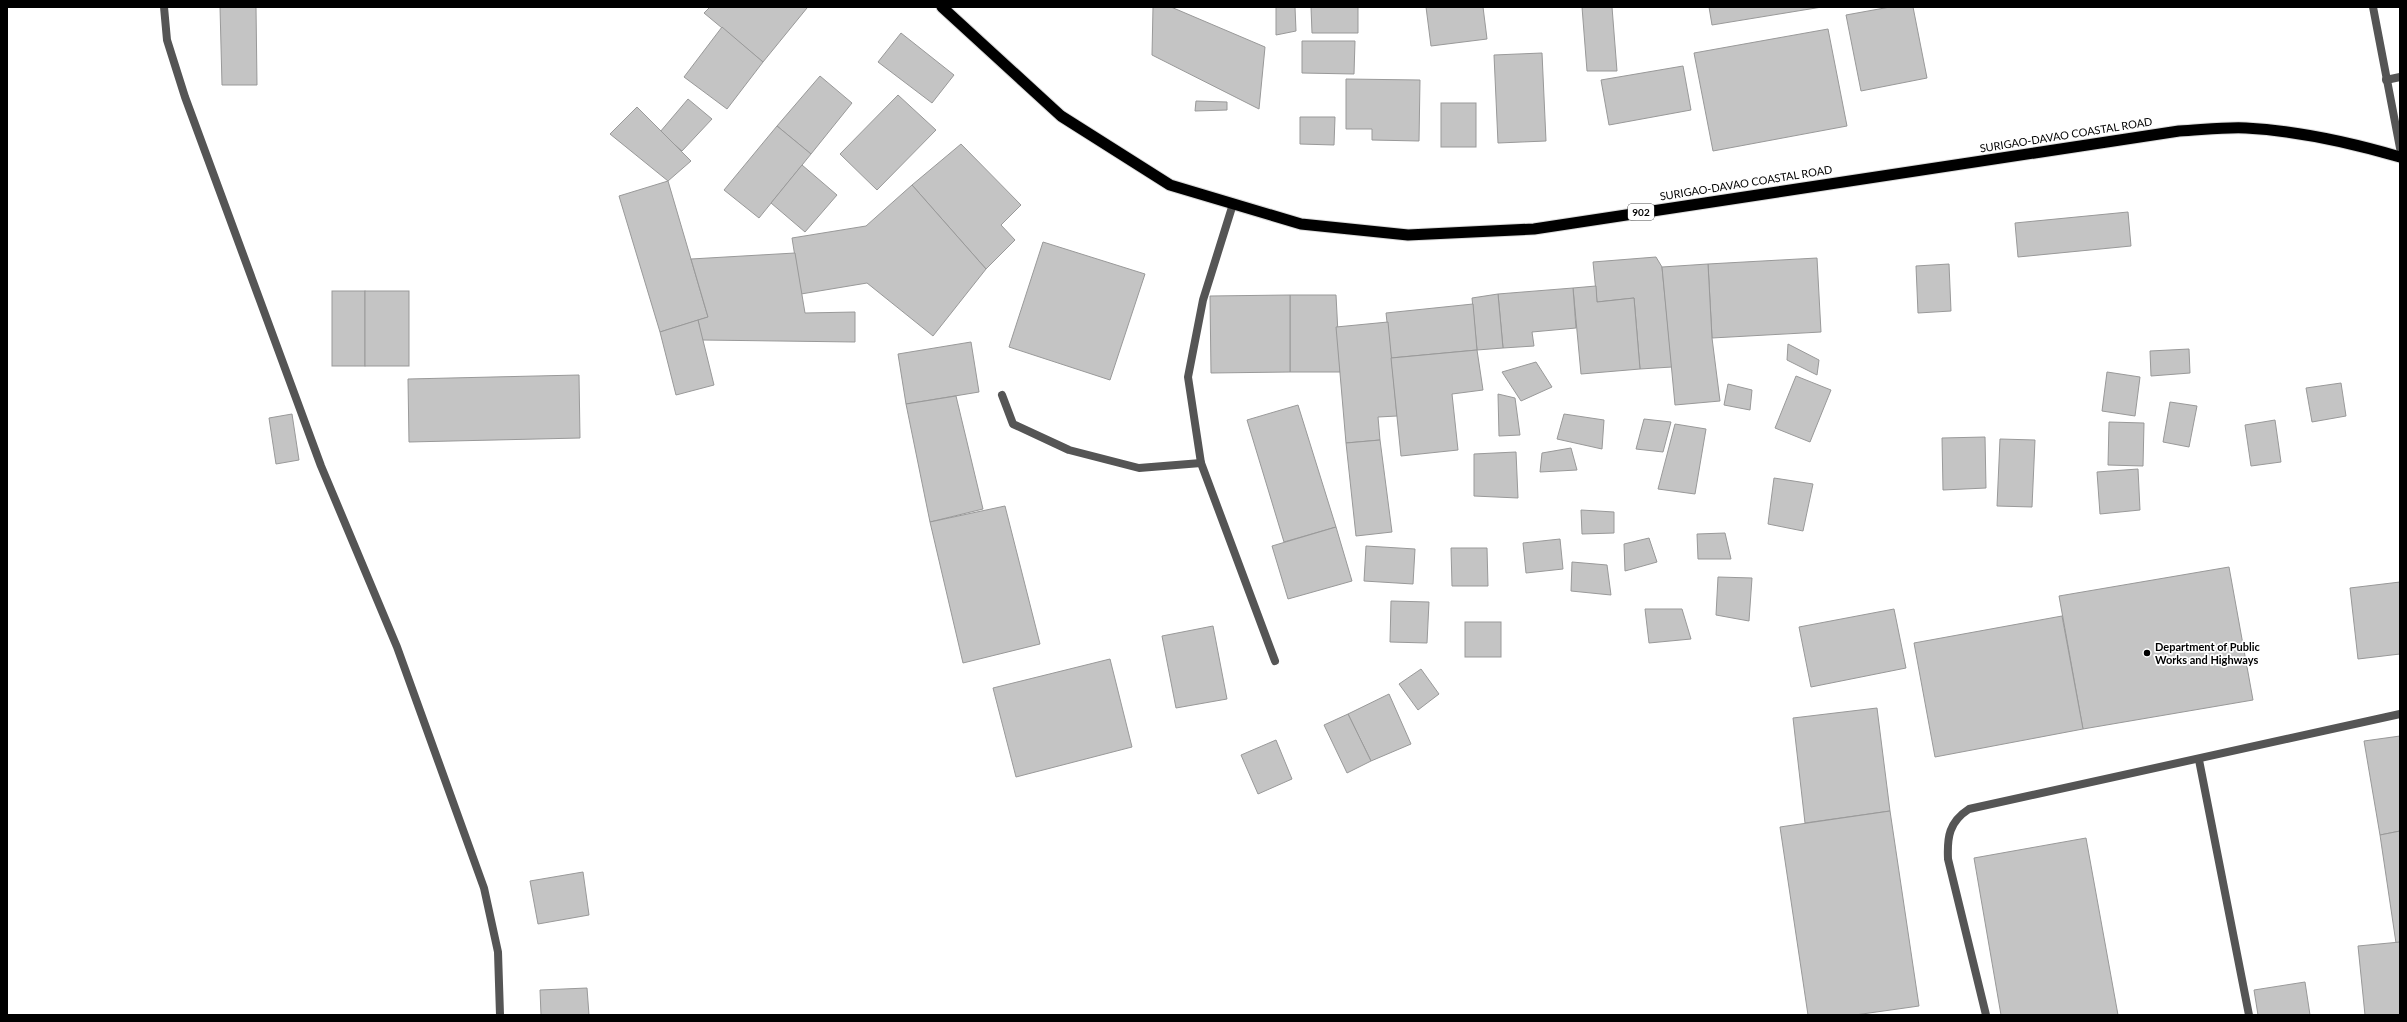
<svg xmlns="http://www.w3.org/2000/svg" width="2407" height="1022" font-family="Lato,sans-serif">
  <rect width="100%" height="100%" fill="#fff"/>
  <g fill="#c4c4c4" stroke="#999">
    <path d="M 220,7 L 256,7 L 257,85 L 222,85 Z"/>
    <path d="M 710,7 L 806,7 L 807,8 L 763,62 L 704,13 Z"/>
    <path d="M 1153,7 L 1171,7 L 1265,47 L 1259,109 L 1152,55 Z"/>
    <path d="M 1276,7 L 1295,7 L 1296,31 L 1276,35 Z"/>
    <path d="M 1311,7 L 1358,7 L 1358,33 L 1312,33 Z"/>
    <path d="M 1426,7 L 1483,7 L 1487,39 L 1431,46 Z"/>
    <path d="M 1582,7 L 1612,7 L 1617,71 L 1587,71 Z"/>
    <path d="M 1709,7 L 1822,7 L 1712,25 Z"/>
    <path d="M 1890,7 L 1913,7 L 1927,78 L 1861,91 L 1846,15 Z"/>
    <path d="M 722,27 L 763,62 L 727,109 L 684,77 Z"/>
    <path d="M 1828,29 L 1847,126 L 1713,151 L 1694,53 Z"/>
    <path d="M 901,33 L 954,75 L 932,103 L 878,62 Z"/>
    <path d="M 1302,41 L 1355,41 L 1354,74 L 1302,73 Z"/>
    <path d="M 1542,53 L 1546,141 L 1498,143 L 1494,55 Z"/>
    <path d="M 1683,66 L 1691,110 L 1609,125 L 1601,80 Z"/>
    <path d="M 820,76 L 852,103 L 811,154 L 777,126 Z"/>
    <path d="M 1346,79 L 1420,80 L 1419,141 L 1372,140 L 1372,129 L 1346,129 Z"/>
    <path d="M 898,95 L 936,130 L 877,190 L 840,154 Z"/>
    <path d="M 688,99 L 712,119 L 682,151 L 660,132 Z"/>
    <path d="M 1196,101 L 1227,102 L 1227,110 L 1195,111 Z"/>
    <rect x="1441" y="103" width="35" height="44"/>
    <path d="M 637,107 L 691,161 L 668,181 L 610,134 Z"/>
    <path d="M 1300,117 L 1335,117 L 1334,145 L 1300,144 Z"/>
    <path d="M 777,126 L 811,154 L 759,218 L 724,190 Z"/>
    <path d="M 961,144 L 1021,205 L 1001,225 L 1015,240 L 986,269 L 912,185 Z"/>
    <path d="M 802,165 L 837,195 L 805,232 L 771,203 Z"/>
    <path d="M 668,181 L 708,317 L 660,332 L 619,196 Z"/>
    <path d="M 912,185 L 986,269 L 933,336 L 867,283 L 801,294 L 792,238 L 866,226 Z"/>
    <path d="M 2128,212 L 2131,246 L 2018,257 L 2015,223 Z"/>
    <path d="M 1043,242 L 1145,274 L 1110,380 L 1009,347 Z"/>
    <path d="M 795,253 L 805,313 L 855,312 L 855,342 L 702,340 L 698,320 L 708,317 L 691,259 Z"/>
    <path d="M 1656,257 L 1662,267 L 1672,367 L 1640,369 L 1634,298 L 1597,302 L 1593,262 Z"/>
    <path d="M 1817,258 L 1821,332 L 1712,338 L 1708,264 Z"/>
    <path d="M 1708,264 L 1712,338 L 1720,401 L 1675,405 L 1662,267 Z"/>
    <path d="M 1949,264 L 1951,311 L 1918,313 L 1916,266 Z"/>
    <path d="M 1596,286 L 1597,302 L 1634,298 L 1640,369 L 1581,374 L 1573,288 Z"/>
    <path d="M 1573,288 L 1576,328 L 1532,332 L 1534,346 L 1503,348 L 1498,294 Z"/>
    <rect x="332" y="291" width="33" height="75"/>
    <rect x="365" y="291" width="44" height="75"/>
    <path d="M 1498,294 L 1503,348 L 1477,350 L 1472,298 Z"/>
    <path d="M 1290,295 L 1336,295 L 1340,372 L 1290,372 Z"/>
    <path d="M 1290,295 L 1290,372 L 1211,373 L 1210,296 Z"/>
    <path d="M 1473,304 L 1477,350 L 1391,358 L 1386,313 Z"/>
    <path d="M 698,320 L 714,385 L 676,395 L 660,332 Z"/>
    <path d="M 1388,322 L 1397,416 L 1378,417 L 1380,440 L 1346,443 L 1336,327 Z"/>
    <path d="M 971,342 L 979,392 L 906,404 L 898,354 Z"/>
    <path d="M 1788,344 L 1819,360 L 1817,375 L 1787,360 Z"/>
    <path d="M 2189,349 L 2190,373 L 2151,376 L 2150,351 Z"/>
    <path d="M 1477,350 L 1483,390 L 1452,394 L 1458,450 L 1401,456 L 1391,358 Z"/>
    <path d="M 1536,362 L 1552,387 L 1521,401 L 1502,372 Z"/>
    <path d="M 2107,372 L 2140,377 L 2135,416 L 2102,411 Z"/>
    <path d="M 579,375 L 580,438 L 409,442 L 408,379 Z"/>
    <path d="M 1796,376 L 1831,390 L 1810,442 L 1775,428 Z"/>
    <path d="M 2341,383 L 2346,416 L 2312,422 L 2306,388 Z"/>
    <path d="M 1728,384 L 1752,390 L 1750,410 L 1724,405 Z"/>
    <path d="M 1498,394 L 1515,398 L 1520,435 L 1499,436 Z"/>
    <path d="M 956,396 L 983,509 L 930,522 L 906,404 Z"/>
    <path d="M 2170,402 L 2197,406 L 2189,447 L 2163,442 Z"/>
    <path d="M 1298,405 L 1336,527 L 1284,542 L 1247,420 Z"/>
    <path d="M 292,414 L 299,460 L 276,464 L 269,418 Z"/>
    <path d="M 1564,414 L 1604,420 L 1602,449 L 1557,439 Z"/>
    <path d="M 1644,419 L 1671,422 L 1663,452 L 1636,449 Z"/>
    <path d="M 2275,420 L 2281,462 L 2251,466 L 2245,425 Z"/>
    <path d="M 2109,422 L 2144,423 L 2143,466 L 2108,465 Z"/>
    <path d="M 1675,424 L 1706,429 L 1695,494 L 1658,489 Z"/>
    <path d="M 1985,437 L 1986,488 L 1943,490 L 1942,438 Z"/>
    <path d="M 2000,439 L 2035,440 L 2032,507 L 1997,506 Z"/>
    <path d="M 1380,440 L 1392,532 L 1356,536 L 1346,443 Z"/>
    <path d="M 1571,448 L 1577,470 L 1540,472 L 1542,453 Z"/>
    <path d="M 1516,452 L 1518,498 L 1474,496 L 1474,454 Z"/>
    <path d="M 2138,469 L 2140,510 L 2100,514 L 2097,472 Z"/>
    <path d="M 1774,478 L 1813,484 L 1803,531 L 1768,524 Z"/>
    <path d="M 1005,506 L 1040,644 L 963,663 L 930,522 Z"/>
    <path d="M 1581,510 L 1614,512 L 1614,533 L 1582,534 Z"/>
    <path d="M 1336,527 L 1352,581 L 1288,599 L 1272,546 Z"/>
    <path d="M 1725,533 L 1731,559 L 1698,559 L 1697,534 Z"/>
    <path d="M 1649,538 L 1657,562 L 1625,571 L 1624,544 Z"/>
    <path d="M 1560,539 L 1563,569 L 1526,573 L 1523,543 Z"/>
    <path d="M 1366,546 L 1415,549 L 1413,584 L 1364,581 Z"/>
    <path d="M 1451,548 L 1487,548 L 1488,586 L 1452,586 Z"/>
    <path d="M 1572,562 L 1607,565 L 1611,595 L 1571,591 Z"/>
    <path d="M 2229,567 L 2253,700 L 2083,729 L 2059,596 Z"/>
    <path d="M 1718,577 L 1752,578 L 1749,621 L 1716,615 Z"/>
    <path d="M 2400,582 L 2400,654 L 2358,659 L 2350,588 Z"/>
    <path d="M 1391,601 L 1429,602 L 1427,643 L 1390,642 Z"/>
    <path d="M 1645,609 L 1682,609 L 1691,639 L 1649,643 Z"/>
    <path d="M 1894,609 L 1906,668 L 1811,687 L 1799,627 Z"/>
    <path d="M 2062,616 L 2083,729 L 1935,757 L 1914,643 Z"/>
    <rect x="1465" y="622" width="36" height="35"/>
    <path d="M 1213,626 L 1227,699 L 1176,708 L 1162,636 Z"/>
    <path d="M 1110,659 L 1132,747 L 1016,777 L 993,688 Z"/>
    <path d="M 1421,669 L 1439,694 L 1418,710 L 1399,684 Z"/>
    <path d="M 1389,694 L 1411,744 L 1371,761 L 1348,714 Z"/>
    <path d="M 1877,708 L 1890,811 L 1805,823 L 1793,718 Z"/>
    <path d="M 1348,714 L 1371,761 L 1347,773 L 1324,725 Z"/>
    <path d="M 2400,736 L 2400,831 L 2380,835 L 2364,741 Z"/>
    <path d="M 1276,740 L 1292,779 L 1258,794 L 1241,755 Z"/>
    <path d="M 1890,811 L 1919,1006 L 1855,1015 L 1808,1015 L 1780,827 Z"/>
    <path d="M 2400,831 L 2400,942 L 2396,943 L 2380,835 Z"/>
    <path d="M 2086,838 L 2118,1015 L 2001,1015 L 1974,858 Z"/>
    <path d="M 583,872 L 589,915 L 538,924 L 530,881 Z"/>
    <path d="M 2400,942 L 2400,1015 L 2365,1015 L 2358,946 Z"/>
    <path d="M 2305,982 L 2310,1015 L 2258,1015 L 2254,990 Z"/>
    <path d="M 587,988 L 589,1015 L 541,1015 L 540,990 Z"/>
  </g>
  <g fill="none" stroke-linecap="round" stroke-linejoin="round">
    <defs>
      <path id="trunk" d="M 942,7 L 1061,116 L 1170,185 L 1301,224 L 1408,235 L 1534,229 L 2179,131 C 2201,130 2224,127 2246,128 C 2300,131 2349,142 2400,157"/>
    </defs>
    <use href="#trunk" stroke="#dbdbdb" stroke-width="13"/>
    <g stroke="#555" stroke-width="8">
      <path d="M 164,7 L 167,40 L 185,97 L 321,466 L 397,647 L 484,888 L 498,952 L 500,1015"/>
      <path d="M 2373,7 L 2400,148"/>
      <path d="M 2386,80 L 2400,77"/>
      <path d="M 1233,204 L 1203,300 L 1188,377 L 1201,463 L 1275,661"/>
      <path d="M 1002,395 L 1013,424 L 1069,450 L 1139,468 L 1201,463"/>
      <path d="M 2199,760 L 2249,1015"/>
      <path d="M 1986,1015 L 1948,859 C 1947,837 1949,822 1969,809 L 2400,714"/>
    </g>
    <use href="#trunk" stroke="#000" stroke-width="11"/>
  </g>
  <circle fill="#000" stroke="#fff" stroke-width="1.5" cx="2147" cy="653" r="4"/>
  <g text-anchor="middle" stroke-width="3.5" stroke-linejoin="round" paint-order="stroke">
    <rect fill="#fff" stroke="#4c4c4c" stroke-width="1" x="1628" y="204" width="26" height="16" rx="3"/>
    <g font-size="10" font-weight="bold" fill="#000">
      <text x="1641" y="216">902</text>
    </g>
    <g font-size="11" fill="#000" stroke="#fff">
      <text transform="translate(2066 135) rotate(-9)" y="4">SURIGAO-DAVAO COASTAL ROAD</text>
      <text transform="translate(1746 183) rotate(-9)" y="4">SURIGAO-DAVAO COASTAL ROAD</text>
    </g>
    <g font-size="11" font-weight="bold" fill="#000" stroke="#fff" text-anchor="start">
      <text x="2155" y="651">Department of Public<tspan x="2155" dy="13">Works and Highways</tspan></text>
    </g>
  </g>
  <rect width="2407" height="1022" fill="none" stroke="#000000" stroke-width="16"/>
</svg>
